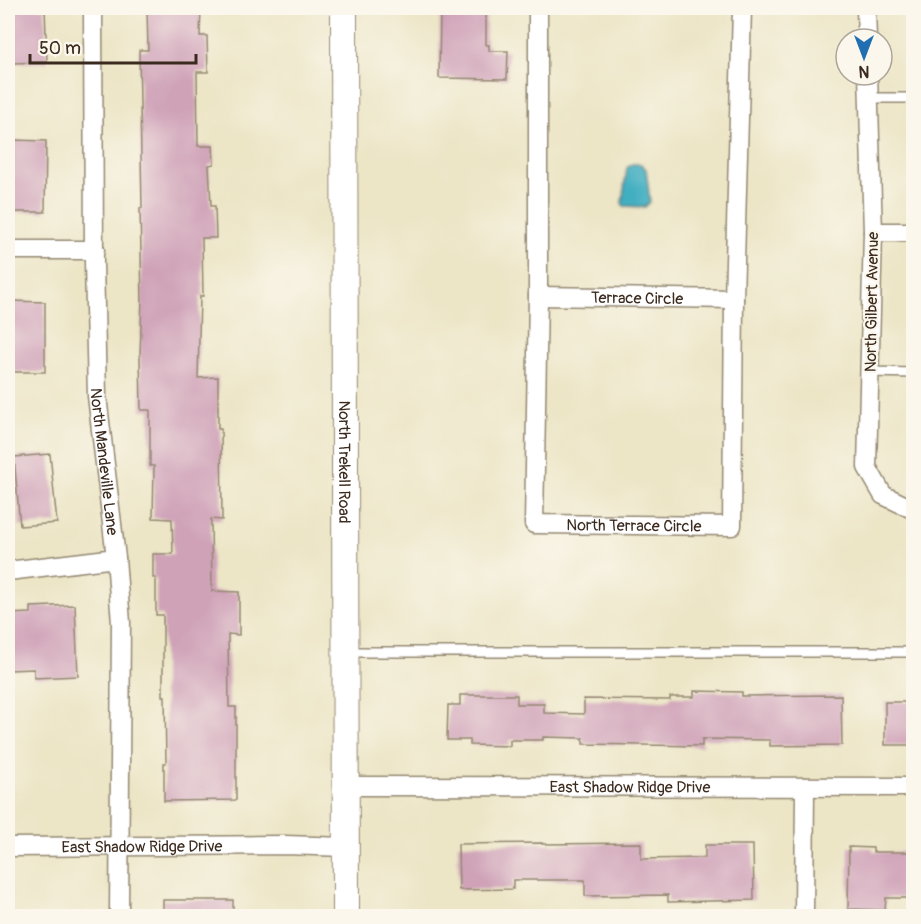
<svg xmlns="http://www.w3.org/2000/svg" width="921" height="924" font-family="Pangolin,sans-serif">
  <rect width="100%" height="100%" fill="#fbf7ec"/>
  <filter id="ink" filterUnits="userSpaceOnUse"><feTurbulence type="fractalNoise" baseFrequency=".0167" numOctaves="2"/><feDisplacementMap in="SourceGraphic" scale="12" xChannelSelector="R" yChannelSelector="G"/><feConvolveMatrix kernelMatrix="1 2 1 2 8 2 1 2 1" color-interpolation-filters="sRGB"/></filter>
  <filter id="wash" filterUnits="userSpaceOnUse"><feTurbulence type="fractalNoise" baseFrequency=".008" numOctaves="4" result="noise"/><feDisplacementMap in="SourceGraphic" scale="24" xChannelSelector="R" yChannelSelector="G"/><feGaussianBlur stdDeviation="1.35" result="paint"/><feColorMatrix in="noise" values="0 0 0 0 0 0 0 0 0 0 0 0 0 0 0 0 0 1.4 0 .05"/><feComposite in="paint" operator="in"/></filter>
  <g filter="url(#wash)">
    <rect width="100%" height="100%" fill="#ece5c6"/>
    <path fill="#43afc1" stroke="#3f6c70" stroke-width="1.5" d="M 632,164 L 641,164 L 646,169 L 650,202 L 645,207 L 624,206 L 622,203 L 627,168 Z"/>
    <g id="blocks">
      <g fill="#cfa2b8">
        <path d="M 9,8 L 45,8 L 47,62 L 10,63 Z"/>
        <path d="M 147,8 L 201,8 L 200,36 L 207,36 L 208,72 L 197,72 L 198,146 L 213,146 L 214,164 L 209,165 L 211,206 L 215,206 L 216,238 L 202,238 L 203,296 L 200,296 L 198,378 L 218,377 L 218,429 L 221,429 L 222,520 L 211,519 L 212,591 L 239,592 L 239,635 L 228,634 L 229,707 L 236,707 L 236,800 L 164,801 L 164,763 L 166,763 L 165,696 L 163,696 L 163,615 L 156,615 L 156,578 L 153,578 L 153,554 L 173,554 L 172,519 L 153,518 L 154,466 L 150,466 L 150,410 L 141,410 L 140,356 L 142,300 L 140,208 L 142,208 L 139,50 L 148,50 Z"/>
        <path d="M 440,8 L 486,8 L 486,45 L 489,45 L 489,51 L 508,51 L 507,79 L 439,78 Z"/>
        <path d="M 10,140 L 46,141 L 45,212 L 9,212 Z"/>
        <path d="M 9,301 L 45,302 L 45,372 L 9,372 Z"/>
        <path d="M 50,454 L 57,523 L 20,526 L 14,457 Z"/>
        <path d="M 75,605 L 78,676 L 34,678 L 34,669 L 8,670 L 8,614 L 31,613 L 31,607 Z"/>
        <path d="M 694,691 L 742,692 L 742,696 L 841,695 L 842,745 L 770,746 L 770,740 L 702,739 L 702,746 L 583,744 L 583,738 L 543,737 L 543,740 L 510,740 L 510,746 L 470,745 L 470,740 L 447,740 L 448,705 L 460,705 L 460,695 L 517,695 L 517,704 L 544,704 L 544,713 L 584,714 L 584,699 L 670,700 L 670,697 L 694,697 Z"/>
        <rect x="885" y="702" width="29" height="43"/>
        <path d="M 542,843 L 542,844 L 641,843 L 641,859 L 705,858 L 705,845 L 753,845 L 754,900 L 668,902 L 668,895 L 585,896 L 585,880 L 513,880 L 513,889 L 459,890 L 458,844 Z"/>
        <path d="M 849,847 L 873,848 L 873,852 L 914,852 L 913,898 L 886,898 L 885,910 L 848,909 Z"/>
        <rect x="163" y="900" width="70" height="16"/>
      </g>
    </g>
  </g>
  <g filter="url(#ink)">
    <use href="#blocks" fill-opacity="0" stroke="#948872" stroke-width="1.5"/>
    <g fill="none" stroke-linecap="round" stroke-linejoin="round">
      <defs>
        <g id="lane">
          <path d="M 869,98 L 914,98"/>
          <path d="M 869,372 L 914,373"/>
          <path d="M 348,652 L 914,652"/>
        </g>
        <g id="street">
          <path id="s1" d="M 93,8 L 94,262 L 97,396 L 116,558 L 121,623 L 119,916"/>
          <path id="s2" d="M 538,8 L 538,296 L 534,524 L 732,526 L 734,299 L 742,8"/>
          <path d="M 866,8 L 867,39"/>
          <path d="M 868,75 L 873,232 L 867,467 L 883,495 L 910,508 L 914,508"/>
          <path d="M 873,232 L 914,232"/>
          <path d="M 8,250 L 95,250"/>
          <path id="s3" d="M 538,296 L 734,299"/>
          <path d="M 8,571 L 116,558"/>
          <path id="s4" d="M 345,786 L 914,787"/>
          <path id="s5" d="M 8,847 L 285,845 L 346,847"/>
          <path d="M 804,916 L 805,787"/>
        </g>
        <g id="secondary">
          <path id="s6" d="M 344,8 L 346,916"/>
        </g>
      </defs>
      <use href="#lane" stroke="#948872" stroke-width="12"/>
      <use href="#street" stroke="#948872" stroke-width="21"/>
      <use href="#secondary" stroke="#948872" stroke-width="28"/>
      <use href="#lane" stroke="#fff" stroke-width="9"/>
      <use href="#street" stroke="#fff" stroke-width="18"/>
      <use href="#secondary" stroke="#fff" stroke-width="26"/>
    </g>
  </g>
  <g text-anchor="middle" stroke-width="4.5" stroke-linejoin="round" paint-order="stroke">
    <g font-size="16" fill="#3b2a1e" stroke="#fbf7ec">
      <text dy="6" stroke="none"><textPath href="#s3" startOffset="99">Terrace Circle</textPath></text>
      <text transform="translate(871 302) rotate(-89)" y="6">North Gilbert Avenue</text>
      <text dy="6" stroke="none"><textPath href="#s1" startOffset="454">North Mandeville Lane</textPath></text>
      <text dy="6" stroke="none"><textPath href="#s6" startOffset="454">North Trekell Road</textPath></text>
      <text dy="6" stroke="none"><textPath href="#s2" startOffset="616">North Terrace Circle</textPath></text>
      <text dy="6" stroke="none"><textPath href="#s4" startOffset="285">East Shadow Ridge Drive</textPath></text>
      <text dy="6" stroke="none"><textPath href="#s5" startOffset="134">East Shadow Ridge Drive</textPath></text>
    </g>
  </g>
  <rect width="921" height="924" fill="none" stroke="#fbf7ec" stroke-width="30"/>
  <g transform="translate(864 57) rotate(180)"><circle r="28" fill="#fbf7ec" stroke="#aea59a" stroke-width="1.5"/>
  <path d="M0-4.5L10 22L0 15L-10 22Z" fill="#1f6fb2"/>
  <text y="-9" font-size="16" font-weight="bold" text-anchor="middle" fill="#3b2a1e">N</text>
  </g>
  <path d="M30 54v9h166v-9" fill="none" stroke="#3b2a1e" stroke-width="3"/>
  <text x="39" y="54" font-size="18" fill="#3b2a1e" stroke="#fbf7ec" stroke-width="4.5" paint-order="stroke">50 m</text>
</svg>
